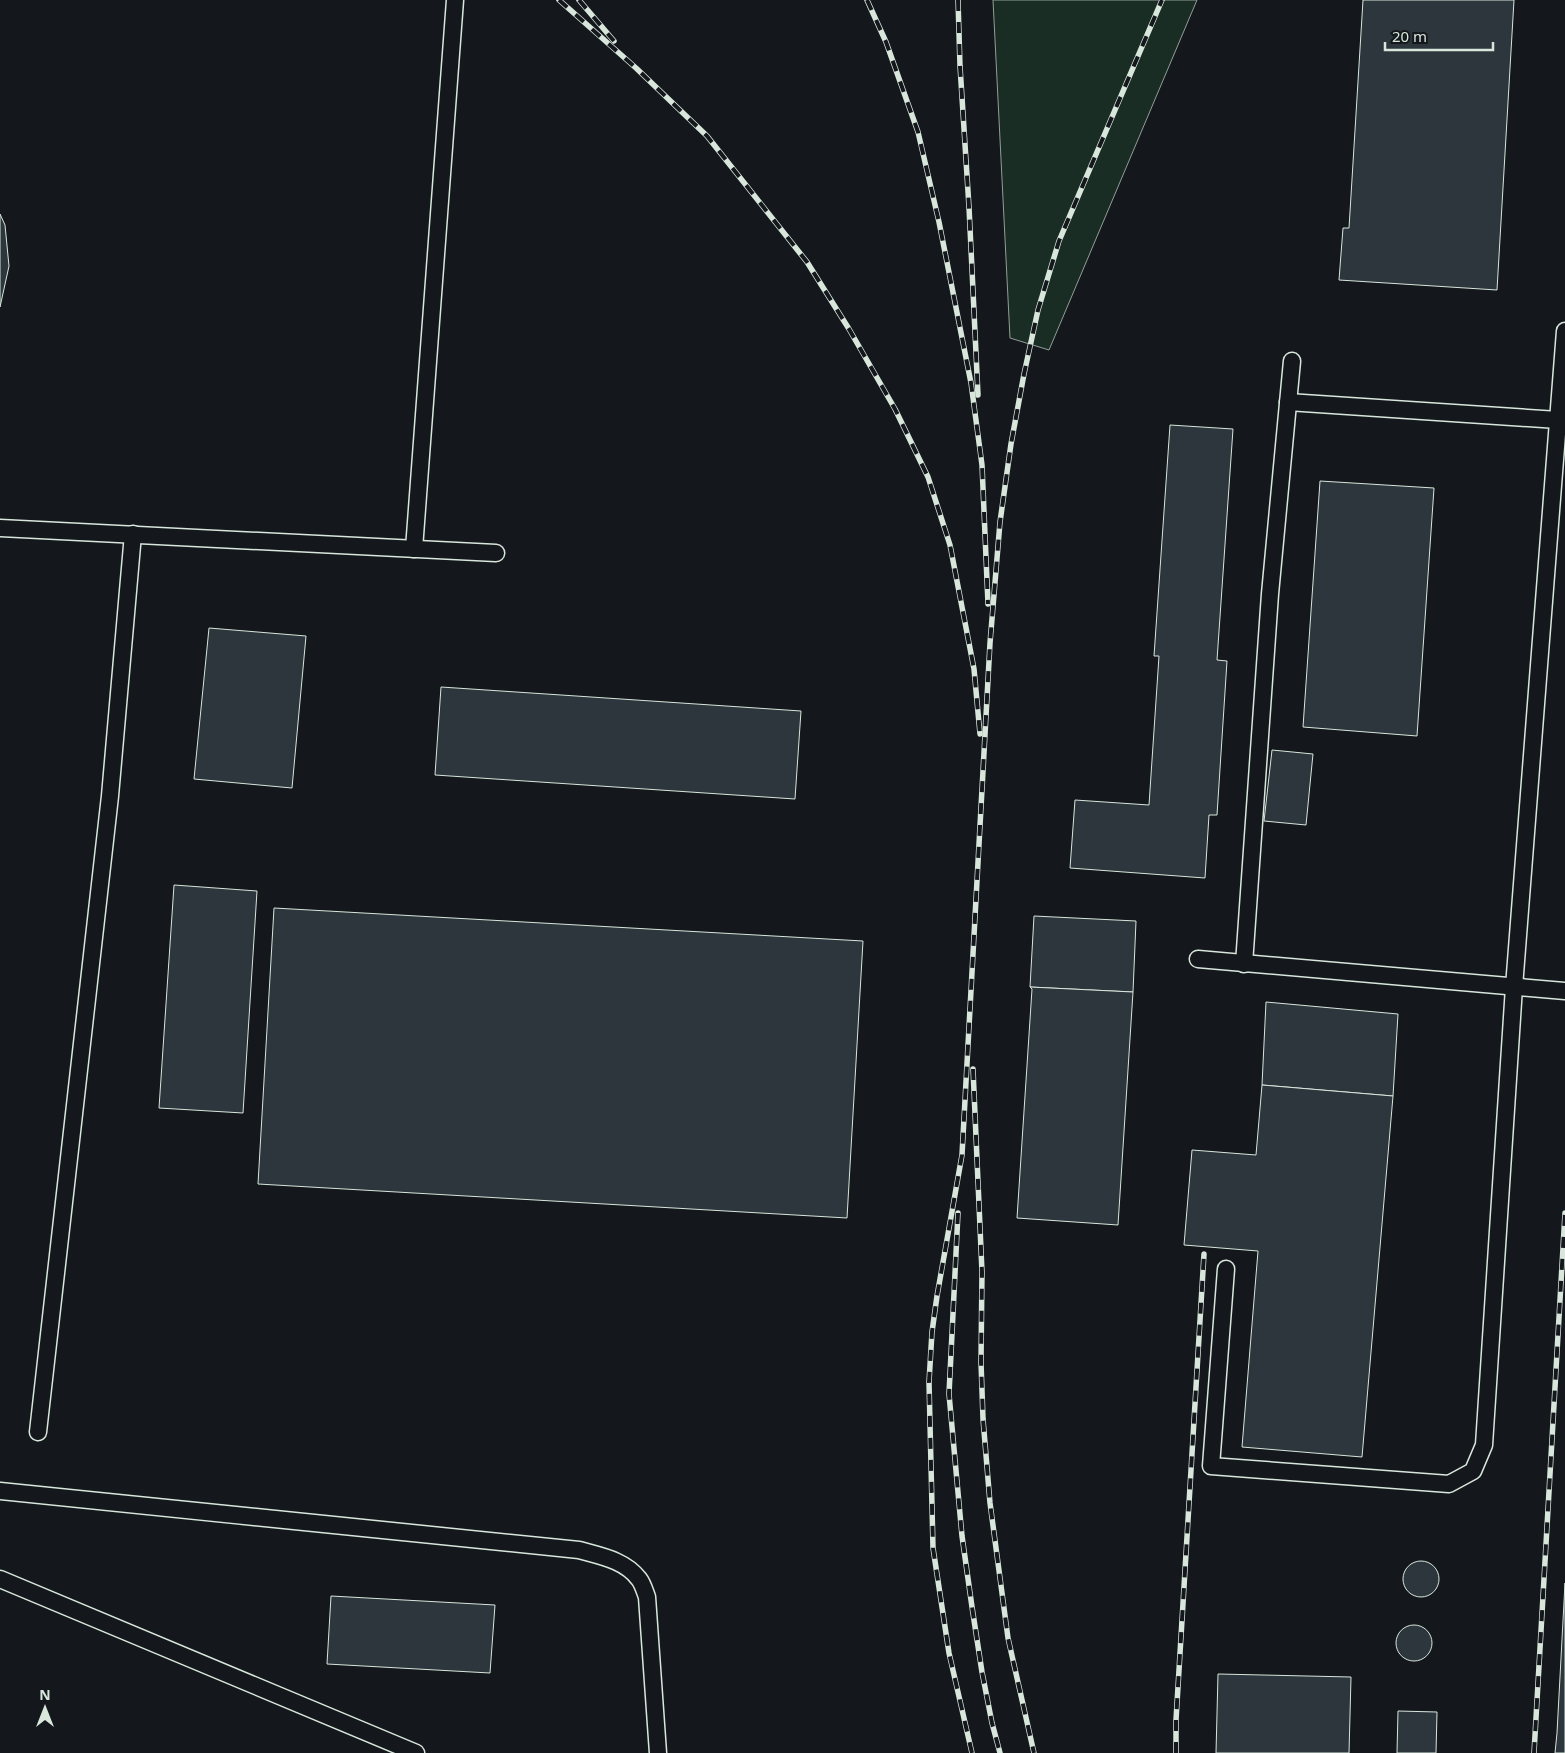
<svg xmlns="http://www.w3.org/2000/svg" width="1565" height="1753" font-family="'Noto Sans',sans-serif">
  <rect width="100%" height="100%" fill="#14181c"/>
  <path fill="#1a2d24" stroke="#939e99" d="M 993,0 L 1197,0 L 1049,350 L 1010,338 Z"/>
  <g fill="#2c363c" stroke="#d8e6dc">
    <path d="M 1363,0 L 1514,0 L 1497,290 L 1339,280 L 1343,228 L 1349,228 Z"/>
    <path d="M 0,214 L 5,225 L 9,266 L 0,307 Z"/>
    <path d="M 1170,425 L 1233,429 L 1217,660 L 1227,661 L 1217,815 L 1209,815 L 1205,878 L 1070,868 L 1075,800 L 1149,805 L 1159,656 L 1154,656 Z"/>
    <path d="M 1320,481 L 1434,488 L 1417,736 L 1303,727 Z"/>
    <path d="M 209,628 L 306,636 L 292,788 L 194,779 Z"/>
    <path d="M 441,687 L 801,711 L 795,799 L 435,775 Z"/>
    <path d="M 1272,750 L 1313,754 L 1306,825 L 1264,821 Z"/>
    <path d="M 174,885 L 257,891 L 243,1113 L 159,1108 Z"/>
    <path d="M 274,908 L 863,941 L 847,1218 L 258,1184 Z"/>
    <path d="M 1034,916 L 1136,921 L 1133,992 L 1030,987 Z"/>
    <path d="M 1030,987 L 1133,992 L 1118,1225 L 1017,1218 L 1032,989 Z"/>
    <path d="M 1266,1002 L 1398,1014 L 1393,1096 L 1262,1085 Z"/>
    <path d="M 1262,1085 L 1393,1096 L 1362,1457 L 1242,1447 L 1258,1251 L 1184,1245 L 1192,1150 L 1256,1155 Z"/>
    <circle cx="1421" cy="1579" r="18"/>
    <path d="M 1565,1583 L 1565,1753 L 1555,1753 L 1557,1733 Z"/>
    <path d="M 331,1596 L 495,1605 L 490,1673 L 327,1664 Z"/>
    <circle cx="1414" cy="1643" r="18"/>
    <path d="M 1218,1674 L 1351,1677 L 1349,1753 L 1216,1753 Z"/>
    <path d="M 1398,1711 L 1437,1712 L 1436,1753 L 1397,1753 Z"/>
  </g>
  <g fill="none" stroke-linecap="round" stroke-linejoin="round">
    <defs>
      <g id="lane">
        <path d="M 1288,402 L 1558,420"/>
        <path d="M 0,528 L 496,553"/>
        <path d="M 414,549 L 455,0"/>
        <path d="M 1198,959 L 1565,991"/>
        <path d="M 1244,964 L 1270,594 L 1292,361"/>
        <path d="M 1226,1269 L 1211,1466 L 1449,1484 L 1473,1471 L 1484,1445 L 1514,987 L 1565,331"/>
        <path d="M 38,1432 L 110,796 L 133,534"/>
        <path d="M 0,1491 L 579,1550 C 600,1556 625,1560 639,1579 C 643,1584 645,1592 647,1597 L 658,1753"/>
        <path d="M 0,1579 L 416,1753"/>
      </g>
    </defs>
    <use href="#lane" stroke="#d8e6dc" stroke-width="19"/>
    <use href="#lane" stroke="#14181c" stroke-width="16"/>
    <defs>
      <g id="rail">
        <path d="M 559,0 L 636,68 L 707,136 L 807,262 L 849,329 L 895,409 L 928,477 L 950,545 L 974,669 L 980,734"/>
        <path d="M 579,0 L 614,41"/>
        <path d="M 867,0 L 886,42 L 918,132 L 939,222 L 971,383 L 982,465 L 988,604"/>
        <path d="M 958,0 L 960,66 L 969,207 L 978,395"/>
        <path d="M 973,1069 L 982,1272 L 981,1362 L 983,1419 L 990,1503 L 1008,1638 L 1034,1753"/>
        <path d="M 958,1213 L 949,1394 L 962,1536 L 972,1607 L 982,1672 L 992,1723 L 1000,1753"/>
        <path d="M 972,1753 L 949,1653 L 933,1548 L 929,1382 L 932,1332 L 937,1296 L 962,1155 L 990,643 L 1000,522 L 1011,444 L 1024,374 L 1038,310 L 1059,241 L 1162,0"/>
        <path d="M 1176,1753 L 1176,1720 L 1204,1254"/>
        <path d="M 1534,1753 L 1565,1213"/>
      </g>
    </defs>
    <use href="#rail" stroke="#d8e6dc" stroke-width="5.5"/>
    <use href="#rail" stroke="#14181c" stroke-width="4" stroke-dasharray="11" stroke-linecap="butt"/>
  </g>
  <g transform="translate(45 1708)" stroke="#14181c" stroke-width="4" paint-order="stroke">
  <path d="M0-4L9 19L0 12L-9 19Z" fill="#d8e6dc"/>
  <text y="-8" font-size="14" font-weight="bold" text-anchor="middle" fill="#d8e6dc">N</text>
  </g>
  <path d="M1385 42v8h108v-8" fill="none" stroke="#d8e6dc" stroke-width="2.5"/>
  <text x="1392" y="42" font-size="15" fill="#d8e6dc" stroke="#14181c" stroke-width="4" paint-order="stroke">20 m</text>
</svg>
